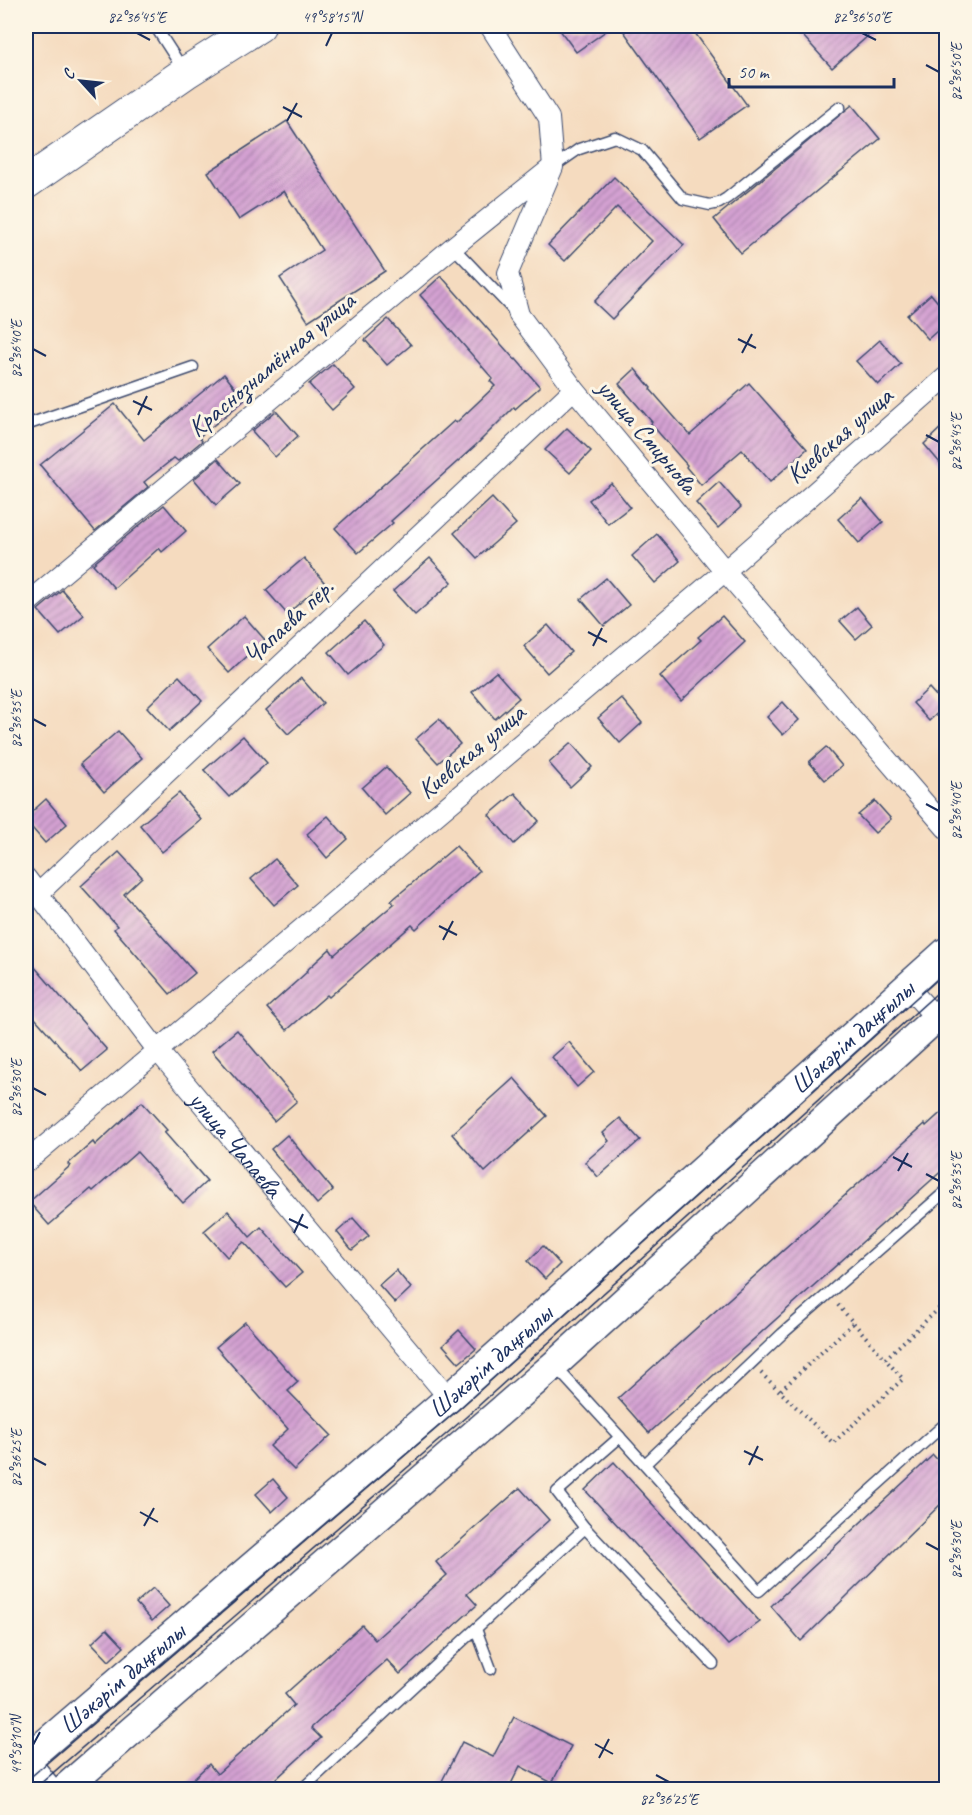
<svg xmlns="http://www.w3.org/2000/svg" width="972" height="1815" font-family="Caveat,sans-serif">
  <defs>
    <pattern id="building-hatch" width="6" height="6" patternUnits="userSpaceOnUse" patternTransform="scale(1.5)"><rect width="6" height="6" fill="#d4a1d2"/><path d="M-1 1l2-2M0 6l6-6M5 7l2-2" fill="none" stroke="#ab84ae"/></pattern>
  </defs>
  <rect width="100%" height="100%" fill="#fcf5e5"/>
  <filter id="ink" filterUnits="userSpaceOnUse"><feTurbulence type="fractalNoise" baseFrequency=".0167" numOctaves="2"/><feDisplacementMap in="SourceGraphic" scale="12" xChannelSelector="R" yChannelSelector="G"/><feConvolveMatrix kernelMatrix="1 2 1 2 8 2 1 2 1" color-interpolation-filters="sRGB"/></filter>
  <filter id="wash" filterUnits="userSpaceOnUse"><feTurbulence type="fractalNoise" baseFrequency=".008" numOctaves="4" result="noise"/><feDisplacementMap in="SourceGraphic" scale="24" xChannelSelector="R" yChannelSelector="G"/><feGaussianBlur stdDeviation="1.35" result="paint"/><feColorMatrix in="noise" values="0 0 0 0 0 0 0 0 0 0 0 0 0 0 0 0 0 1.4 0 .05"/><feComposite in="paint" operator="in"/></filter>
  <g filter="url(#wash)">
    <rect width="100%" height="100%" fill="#f5dbbf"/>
    <g id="blocks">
      <g fill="url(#building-hatch)">
        <path d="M 557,26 L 613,26 L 576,52 Z"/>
        <path d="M 620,26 L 690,26 L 747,105 L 700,138 Z"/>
        <path d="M 794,26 L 879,26 L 832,68 Z"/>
        <path d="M 852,105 L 880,139 L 741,253 L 714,219 Z"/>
        <path d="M 287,121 L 385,271 L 308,321 L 280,278 L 322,250 L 284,191 L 239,220 L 208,172 Z"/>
        <path d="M 614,177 L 684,245 L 612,319 L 594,302 L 652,241 L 617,207 L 565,261 L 548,245 Z"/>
        <path d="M 441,276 L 515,360 L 516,359 L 540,387 L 515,409 L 514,407 L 476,445 L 391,521 L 393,523 L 358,553 L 335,528 L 454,421 L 456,423 L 495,386 L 490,381 L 493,379 L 420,295 Z"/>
        <path d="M 931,294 L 946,312 L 946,323 L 928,339 L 907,315 Z"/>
        <path d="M 388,319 L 411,345 L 387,365 L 365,340 Z"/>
        <path d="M 880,340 L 901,364 L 878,385 L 856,361 Z"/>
        <path d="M 333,364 L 355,389 L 332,410 L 309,384 Z"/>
        <path d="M 635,369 L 651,388 L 650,389 L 690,435 L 749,383 L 807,449 L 770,482 L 742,450 L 701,485 L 686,467 L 687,465 L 651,424 L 652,422 L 619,384 Z"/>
        <path d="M 224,374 L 245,400 L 199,437 L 202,441 L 178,461 L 174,458 L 144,482 L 148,487 L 95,531 L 40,465 L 115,404 L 144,440 Z"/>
        <path d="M 276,411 L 298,436 L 275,457 L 252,431 Z"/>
        <path d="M 946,423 L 946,470 L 924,444 Z"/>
        <path d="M 567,428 L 591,451 L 570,473 L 545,450 Z"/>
        <path d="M 218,459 L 240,484 L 216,505 L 194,479 Z"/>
        <path d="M 719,482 L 741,507 L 718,528 L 696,503 Z"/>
        <path d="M 611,483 L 630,507 L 608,524 L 589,500 Z"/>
        <path d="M 492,498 L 516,524 L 477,558 L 454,533 Z"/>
        <path d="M 862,498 L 883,522 L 859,543 L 838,519 Z"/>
        <path d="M 164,505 L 186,531 L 162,552 L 159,548 L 114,588 L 93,564 Z"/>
        <path d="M 657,534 L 680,561 L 655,583 L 632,556 Z"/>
        <path d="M 304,558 L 324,582 L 287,614 L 266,590 Z"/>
        <path d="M 430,558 L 452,582 L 415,615 L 393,591 Z"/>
        <path d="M 606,578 L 629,605 L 604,626 L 581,599 Z"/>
        <path d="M 62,590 L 84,615 L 60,635 L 38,610 Z"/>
        <path d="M 857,607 L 872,625 L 856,639 L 840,621 Z"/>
        <path d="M 244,616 L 265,640 L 229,673 L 207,649 Z"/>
        <path d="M 722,616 L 745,642 L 681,701 L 660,676 L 701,640 L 698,637 Z"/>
        <path d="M 364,621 L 384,645 L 348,675 L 329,652 Z"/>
        <path d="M 548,625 L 571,652 L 547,673 L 524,646 Z"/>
        <path d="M 496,672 L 519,698 L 495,719 L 472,692 Z"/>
        <path d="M 179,676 L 202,701 L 169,731 L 147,707 Z"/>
        <path d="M 301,678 L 323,703 L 288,734 L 266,710 Z"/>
        <path d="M 929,688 L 945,706 L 929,721 L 913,703 Z"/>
        <path d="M 621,698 L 642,723 L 620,743 L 598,718 Z"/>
        <path d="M 783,702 L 799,720 L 783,735 L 767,717 Z"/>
        <path d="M 439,719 L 460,744 L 438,763 L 416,739 Z"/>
        <path d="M 118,731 L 142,758 L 104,792 L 80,764 Z"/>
        <path d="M 243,736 L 267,763 L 229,797 L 204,770 Z"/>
        <path d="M 571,743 L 592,767 L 570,787 L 549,763 Z"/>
        <path d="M 826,747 L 842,766 L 825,780 L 809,762 Z"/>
        <path d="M 386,767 L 410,793 L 385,815 L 362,788 Z"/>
        <path d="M 179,793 L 201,820 L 162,852 L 140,825 Z"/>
        <path d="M 515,793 L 539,821 L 514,844 L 489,815 Z"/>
        <path d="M 46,799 L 67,824 L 45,843 L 26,821 L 26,817 Z"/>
        <path d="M 875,801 L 891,819 L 875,833 L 858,815 Z"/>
        <path d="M 328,816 L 348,839 L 327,858 L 307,834 Z"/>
        <path d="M 456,846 L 479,871 L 416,929 L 412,925 L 329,997 L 327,995 L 287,1030 L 267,1008 L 307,972 L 306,971 L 330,949 L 334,955 L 394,904 L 391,901 Z"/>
        <path d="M 119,852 L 142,877 L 124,894 L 195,973 L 170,994 L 114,929 L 117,926 L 81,886 Z"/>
        <path d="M 275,859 L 298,885 L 274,905 L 251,879 Z"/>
        <path d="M 26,957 L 107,1050 L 82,1071 L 26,1008 Z"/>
        <path d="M 237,1030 L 297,1101 L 274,1121 L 212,1051 Z"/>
        <path d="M 569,1042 L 594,1072 L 577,1087 L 552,1057 Z"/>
        <path d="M 514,1078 L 547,1116 L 485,1172 L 452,1134 Z"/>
        <path d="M 142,1102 L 167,1130 L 164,1132 L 207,1181 L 183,1203 L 137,1152 L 93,1191 L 91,1189 L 49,1225 L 29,1202 L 70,1166 L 68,1164 L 93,1142 L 95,1145 Z"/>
        <path d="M 946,1108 L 946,1167 L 649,1433 L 618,1398 L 925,1124 L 926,1126 Z"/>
        <path d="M 620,1118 L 640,1140 L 598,1177 L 585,1162 L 609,1141 L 603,1133 Z"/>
        <path d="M 287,1135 L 333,1190 L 317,1204 L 271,1149 Z"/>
        <path d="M 228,1211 L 250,1237 L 261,1227 L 302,1273 L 285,1287 L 244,1242 L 227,1257 L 204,1231 Z"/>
        <path d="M 353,1218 L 369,1236 L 352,1250 L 337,1232 Z"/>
        <path d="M 543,1246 L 560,1264 L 545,1279 L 528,1261 Z"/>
        <path d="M 396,1270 L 411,1288 L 395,1303 L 379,1285 Z"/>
        <path d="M 245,1322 L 298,1382 L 288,1391 L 331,1435 L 294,1470 L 270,1446 L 288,1429 L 216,1347 Z"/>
        <path d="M 459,1330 L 476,1349 L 459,1363 L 443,1345 Z"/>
        <path d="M 933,1455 L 946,1469 L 946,1499 L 801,1641 L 771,1606 Z"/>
        <path d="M 614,1462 L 760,1622 L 728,1645 L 585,1490 Z"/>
        <path d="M 273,1479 L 288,1497 L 272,1512 L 256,1494 Z"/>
        <path d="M 520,1488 L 549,1520 L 467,1594 L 477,1605 L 400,1674 L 387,1660 L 311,1728 L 321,1738 L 264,1790 L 181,1790 L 209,1764 L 217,1774 L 294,1705 L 285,1694 L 362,1625 L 375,1640 L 447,1575 L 436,1562 Z"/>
        <path d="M 153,1588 L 169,1606 L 152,1621 L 136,1603 Z"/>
        <path d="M 107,1629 L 124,1647 L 109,1661 L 92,1643 Z"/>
        <path d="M 514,1717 L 571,1746 L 552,1783 L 520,1766 L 508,1790 L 453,1790 L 441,1783 L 462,1742 L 493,1757 Z"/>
      </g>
    </g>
  </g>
  <g filter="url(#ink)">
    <use href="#blocks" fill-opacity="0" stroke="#3c496d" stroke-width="1.5"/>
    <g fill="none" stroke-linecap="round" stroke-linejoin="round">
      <defs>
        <g id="service">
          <path d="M 155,26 L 184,71"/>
          <path d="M 553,167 L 579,149 L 615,137 L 642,150 L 683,199 L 710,205 L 719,203 L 727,198 L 840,107"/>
          <path d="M 453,247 L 514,311"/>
          <path d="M 26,425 L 193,367"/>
          <path d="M 620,1437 L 759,1591 L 946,1423"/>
          <path d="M 645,1464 L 782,1334 L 945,1192 L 946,1193"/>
          <path d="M 585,1528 L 713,1664"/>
          <path d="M 476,1629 L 491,1669"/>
          <path d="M 301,1790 L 585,1528 L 557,1492 L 620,1437 L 554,1365"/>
        </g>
        <g id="minor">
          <path d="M 490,26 L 549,118 L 553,167 L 508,273 L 519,315 L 574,389 L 725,571 L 946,828"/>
          <path d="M 26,604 L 453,247 L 550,169"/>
          <path id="s1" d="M 26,878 L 158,1051 L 449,1398"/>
          <path d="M 39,893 L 574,389"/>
          <path d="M 908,987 L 946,1029"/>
          <path d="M 26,1162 L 725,571 L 946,377"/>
        </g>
        <g id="secondary">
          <path id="s2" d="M 26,1760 L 449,1398 L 946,952"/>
          <path d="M 26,1763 L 48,1790"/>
          <path d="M 63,1790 L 554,1365 L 946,1009"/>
        </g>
        <path id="primary" d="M 26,183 L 185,73 L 259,26"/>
      </defs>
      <use href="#service" stroke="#3c496d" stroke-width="13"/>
      <use href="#minor" stroke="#3c496d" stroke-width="22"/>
      <use href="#secondary" stroke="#3c496d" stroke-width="31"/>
      <use href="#primary" stroke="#3c496d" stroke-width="34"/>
      <g stroke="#3c496d" stroke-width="4" stroke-dasharray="1.5 4.5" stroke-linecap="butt">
        <path d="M 838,1305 L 885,1359 L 946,1302"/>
        <path d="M 761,1373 L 833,1443 L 903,1379 L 885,1359"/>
        <path d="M 781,1390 L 853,1323"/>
      </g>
      <use href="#service" stroke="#fff" stroke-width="10"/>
      <use href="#minor" stroke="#fff" stroke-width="20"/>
      <use href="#secondary" stroke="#fff" stroke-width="28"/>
      <use href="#primary" stroke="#fff" stroke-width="32"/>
      <g stroke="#1b2f5e" stroke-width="1.5">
        <path d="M 26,1781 L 459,1409 L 946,971"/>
        <path d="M 33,1790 L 466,1417 L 946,985"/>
      </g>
    </g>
  </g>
  <path fill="none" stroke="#1b2f5e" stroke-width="2" d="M 137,33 L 150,40M 862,33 L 876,40M 326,46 L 332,33M 926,65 L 939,72M 283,107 L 302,117M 287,121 L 297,103M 738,339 L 756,348M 33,349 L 46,356M 742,353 L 752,334M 133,401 L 152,410M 138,415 L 147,396M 926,435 L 939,442M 588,632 L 607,642M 593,646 L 602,628M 33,719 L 46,726M 926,804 L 939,811M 439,926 L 457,935M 443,940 L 453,921M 33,1088 L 46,1095M 893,1157 L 912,1167M 898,1171 L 908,1153M 926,1174 L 939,1181M 289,1219 L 308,1228M 294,1233 L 303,1214M 744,1451 L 763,1460M 33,1458 L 46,1465M 749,1465 L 758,1446M 140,1512 L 158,1522M 144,1526 L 154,1508M 926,1543 L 939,1550M 595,1744 L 613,1754M 33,1745 L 40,1732M 599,1758 L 609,1739M 656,1775 L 669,1782"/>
  <g text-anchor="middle" stroke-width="6" stroke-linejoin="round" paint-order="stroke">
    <g font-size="26" fill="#1b2f5e" stroke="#fcf5e5">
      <text transform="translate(271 364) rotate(-40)" y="9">Краснознамённая улица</text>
      <text transform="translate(839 435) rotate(-41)" y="9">Киевская улица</text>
      <text transform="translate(648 436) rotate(50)" y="9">улица Смирнова</text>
      <text transform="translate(288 621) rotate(-43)" y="9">Чапаева пер.</text>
      <text transform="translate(471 751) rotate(-40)" y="9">Киевская улица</text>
      <text dy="9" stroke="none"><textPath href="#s2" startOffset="1098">Шәкәрім даңғылы</textPath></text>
      <text dy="9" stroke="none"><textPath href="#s1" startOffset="339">улица Чапаева</textPath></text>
      <text dy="9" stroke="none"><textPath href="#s2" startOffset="612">Шәкәрім даңғылы</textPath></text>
      <text dy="9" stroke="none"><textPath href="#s2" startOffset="126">Шәкәрім даңғылы</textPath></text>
    </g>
  </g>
  <rect width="972" height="1815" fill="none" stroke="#fcf5e5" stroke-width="66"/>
  <g transform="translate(81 81) rotate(297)" stroke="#fcf5e5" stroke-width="4.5" paint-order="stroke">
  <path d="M0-4.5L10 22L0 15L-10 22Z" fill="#1b2f5e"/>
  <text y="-9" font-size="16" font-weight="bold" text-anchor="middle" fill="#1b2f5e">С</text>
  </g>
  <path d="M729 78v9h165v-9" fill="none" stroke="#1b2f5e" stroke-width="3"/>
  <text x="738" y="78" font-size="18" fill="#1b2f5e" stroke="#fcf5e5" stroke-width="4.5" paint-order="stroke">50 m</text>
  <rect x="33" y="33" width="906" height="1749" fill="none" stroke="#1b2f5e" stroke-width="2"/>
  <g font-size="15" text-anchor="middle" fill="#1b2f5e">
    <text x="137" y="22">82°36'45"E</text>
    <text x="332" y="22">49°58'15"N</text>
    <text x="862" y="22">82°36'50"E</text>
    <text transform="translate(956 72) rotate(-90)" y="5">82°36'50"E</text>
    <text transform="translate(16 349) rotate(-90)" y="5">82°36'40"E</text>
    <text transform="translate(956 442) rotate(-90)" y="5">82°36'45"E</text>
    <text transform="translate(16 719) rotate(-90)" y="5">82°36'35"E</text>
    <text transform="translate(956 811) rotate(-90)" y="5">82°36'40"E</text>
    <text transform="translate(16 1088) rotate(-90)" y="5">82°36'30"E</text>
    <text transform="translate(956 1181) rotate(-90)" y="5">82°36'35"E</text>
    <text transform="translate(16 1458) rotate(-90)" y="5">82°36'25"E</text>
    <text transform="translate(956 1550) rotate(-90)" y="5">82°36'30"E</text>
    <text transform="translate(16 1745) rotate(-90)" y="5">49°58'10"N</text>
    <text x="669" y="1804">82°36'25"E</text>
  </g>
</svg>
